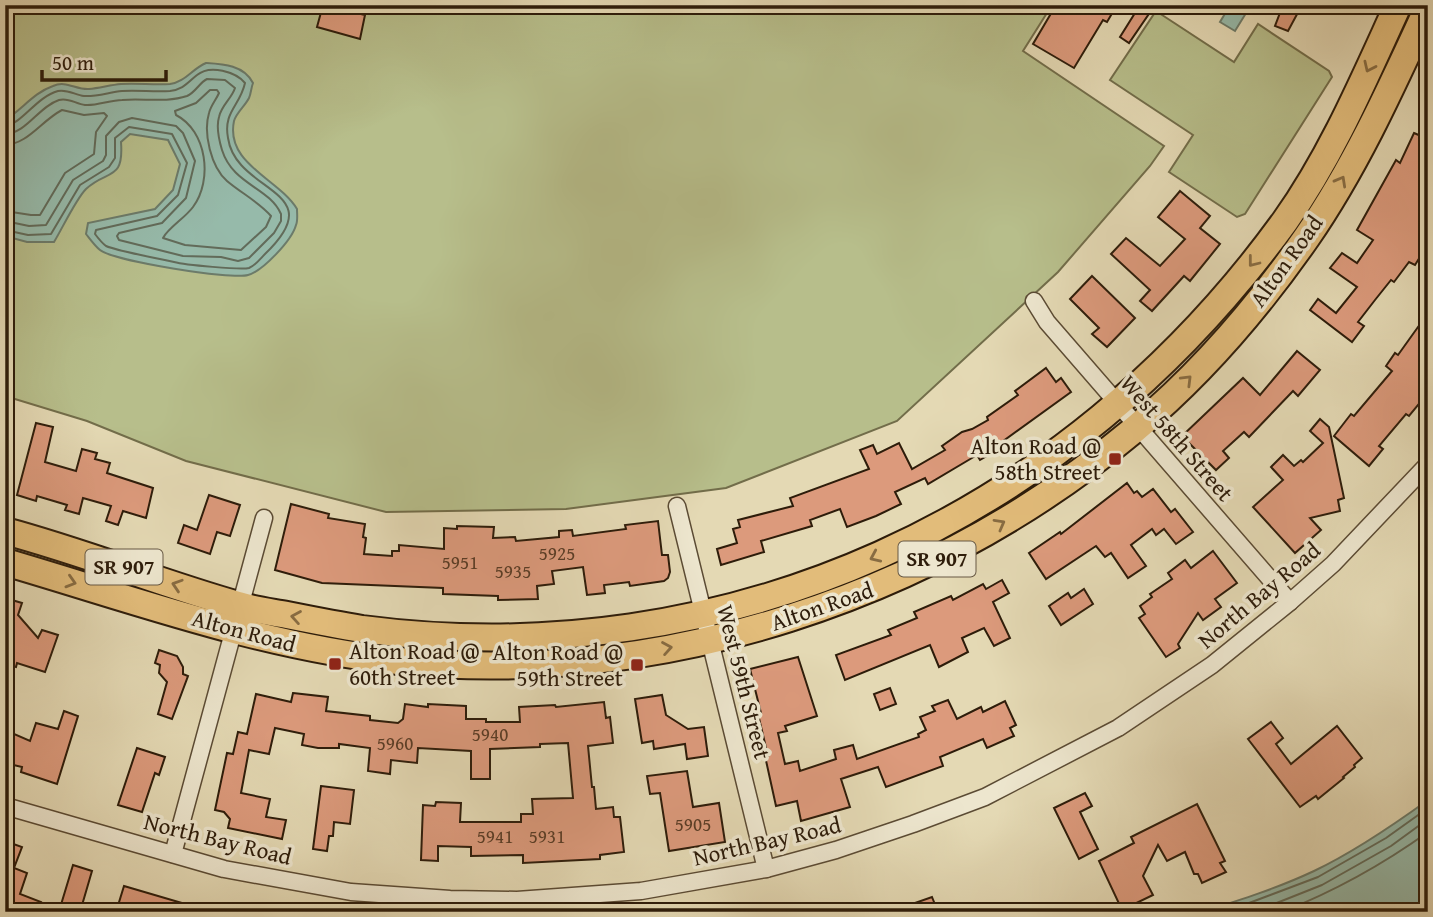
<svg xmlns="http://www.w3.org/2000/svg" width="1433" height="917" font-family="'Gentium Book Plus',serif">
  <rect width="100%" height="100%" fill="#e4d9b4"/>
  <filter id="stains"><feTurbulence type="fractalNoise" baseFrequency=".00286" numOctaves="4"/><feColorMatrix values="0 0 0 0 .2 0 0 0 0 .09 0 0 0 0 .02 0 0 0 .5 -.17"/></filter>
  <radialGradient id="worn" r=".72"><stop offset=".6" stop-color="#630" stop-opacity="0"/><stop offset="1" stop-color="#630" stop-opacity=".3"/></radialGradient>
  <g fill="#b7be8b" stroke="#726d4a" stroke-width="2">
    <path d="M 5,5 L 1052,5 L 1023,51 L 1164,146 L 1150,166 L 1058,272 L 897,421 L 726,488 L 566,509 L 386,512 L 186,461 L 87,421 L 5,396 Z"/>
    <path d="M 1156,11 L 1234,62 L 1258,24 L 1329,71 L 1332,77 L 1245,214 L 1237,217 L 1169,172 L 1193,135 L 1110,80 Z"/>
  </g>
  <g fill="#96baaa" stroke="#6c7b6a" stroke-width="2">
    <path d="M 1216,5 L 1251,5 L 1235,31 L 1220,22 L 1226,12 Z"/>
    <path d="M 206,63 C 223,64 244,65 253,83 C 251,88 251,94 249,98 C 245,106 236,113 234,121 C 225,164 279,179 297,209 C 297,214 298,221 296,225 C 292,240 263,271 248,275 C 231,280 114,261 100,250 C 95,246 90,239 86,234 L 88,223 L 155,209 L 173,190 L 180,164 L 168,140 L 130,134 L 121,142 C 124,182 107,169 86,189 C 76,199 62,229 54,242 L 27,242 L 5,236 L 5,120 C 22,110 33,93 53,86 C 66,80 76,90 89,89 C 100,88 110,85 121,84 C 137,83 154,85 170,84 C 185,82 192,69 206,63 Z"/>
    <path d="M 1428,800 L 1428,912 L 1202,912 C 1240,900 1278,888 1314,871 C 1354,852 1392,826 1428,800 Z"/>
  </g>
  <g fill="none" stroke-linecap="round" stroke-linejoin="round">
    <g stroke="#626b5a" stroke-width="2">
      <path d="M 210,90 L 217,90 L 219,93 C 216,100 211,105 209,113 C 203,133 211,167 227,181 C 241,193 259,202 271,216 L 266,227 L 241,250 L 185,245 L 163,238 C 168,228 185,218 193,207 C 213,180 207,131 176,115 L 175,111 L 196,103 Z"/>
      <path d="M 5,126 C 22,124 36,97 58,91 C 68,89 75,95 84,96 C 96,97 110,92 122,91 C 138,90 154,92 170,91 C 184,89 187,83 197,75 C 210,64 236,72 245,83 C 240,106 223,112 228,138 C 236,194 333,189 265,254 C 260,259 256,265 249,268 C 241,270 185,265 174,262 C 158,258 120,252 106,246 C 102,243 98,238 95,234 L 96,230 L 157,216 L 178,195 L 187,163 L 172,134 L 129,127 L 115,138 L 115,158 L 109,167 L 80,185 L 51,234 L 28,235 L 5,230"/>
      <path d="M 5,134 C 27,133 38,107 59,100 C 68,97 76,104 85,105 C 97,106 110,100 122,100 C 143,98 166,103 187,96 C 196,92 199,83 207,79 L 225,80 L 235,88 C 232,98 221,106 219,117 C 216,127 219,140 222,150 C 233,185 269,187 281,214 L 281,221 L 274,233 L 249,258 L 238,261 L 221,257 L 183,256 L 119,240 L 117,236 L 119,233 L 162,223 L 186,198 L 195,161 L 183,133 L 176,126 L 132,118 L 119,122 L 106,136 L 106,155 L 103,161 L 73,180 L 46,225 L 29,226 L 5,221"/>
      <path d="M 5,145 C 28,144 41,121 62,110 L 84,115 L 104,113 L 107,116 L 96,132 L 94,154 L 65,173 L 40,215 L 31,215 L 5,211"/>
      <path d="M 1225,912 L 1318,877 L 1386,838 L 1428,808"/>
      <path d="M 1254,912 L 1322,885 L 1391,846 L 1428,819"/>
      <path d="M 1282,912 C 1335,891 1382,865 1428,832"/>
    </g>
  </g>
  <g fill="#dc9a7c" stroke="#2d1c0a" stroke-width="2">
    <path d="M 323,5 L 345,5 L 344,10 L 365,15 L 360,39 L 317,27 Z"/>
    <path d="M 1056,5 L 1111,5 L 1110,7 L 1114,10 L 1107,22 L 1103,20 L 1074,68 L 1033,44 Z"/>
    <path d="M 1140,5 L 1155,5 L 1129,43 L 1120,37 Z"/>
    <path d="M 1283,5 L 1302,5 L 1288,31 L 1275,26 Z"/>
    <path d="M 1414,133 L 1428,139 L 1428,244 L 1415,265 L 1409,262 L 1394,282 L 1391,280 L 1375,300 L 1358,322 L 1364,326 L 1352,342 L 1310,310 L 1318,299 L 1336,313 L 1357,287 L 1330,268 L 1342,253 L 1357,263 L 1373,240 L 1357,230 L 1396,160 L 1400,163 Z"/>
    <path d="M 1180,191 L 1210,216 L 1200,228 L 1220,244 L 1190,281 L 1184,276 L 1152,311 L 1140,301 L 1150,290 L 1111,254 L 1126,238 L 1160,266 L 1185,239 L 1158,217 Z"/>
    <path d="M 1092,276 L 1135,318 L 1107,347 L 1092,334 L 1099,328 L 1070,299 Z"/>
    <path d="M 1428,313 L 1428,393 L 1409,416 L 1406,414 L 1379,446 L 1383,449 L 1369,466 L 1334,436 L 1351,414 L 1354,416 L 1392,371 L 1386,366 L 1395,353 L 1398,355 Z"/>
    <path d="M 1297,351 L 1320,370 L 1298,396 L 1293,391 L 1249,437 L 1244,432 L 1223,451 L 1229,458 L 1216,470 L 1182,436 L 1243,378 L 1260,395 Z"/>
    <path d="M 1046,368 L 1056,382 L 1061,378 L 1071,392 L 995,447 L 997,450 L 980,460 L 977,455 L 928,484 L 925,478 L 895,492 L 901,504 L 876,516 L 847,527 L 840,509 L 810,520 L 812,526 L 761,541 L 764,552 L 721,565 L 717,549 L 737,543 L 733,529 L 740,527 L 738,520 L 793,506 L 790,498 L 869,469 L 860,450 L 873,445 L 877,454 L 899,443 L 912,469 L 945,450 L 942,446 L 962,432 L 972,429 L 988,420 L 987,417 L 1018,395 L 1015,391 Z"/>
    <path d="M 1320,419 L 1329,427 L 1344,498 L 1338,500 L 1340,511 L 1310,518 L 1321,530 L 1295,553 L 1253,507 L 1283,480 L 1271,467 L 1283,455 L 1294,466 L 1301,460 L 1303,462 L 1323,443 L 1310,431 Z"/>
    <path d="M 36,423 L 53,427 L 45,462 L 76,471 L 82,449 L 97,453 L 95,459 L 110,463 L 107,473 L 153,488 L 146,518 L 123,511 L 118,525 L 106,521 L 111,506 L 83,498 L 79,514 L 65,510 L 67,505 L 37,496 L 36,501 L 17,495 Z"/>
    <path d="M 1127,483 L 1134,493 L 1137,491 L 1142,497 L 1153,489 L 1171,512 L 1175,509 L 1193,532 L 1176,544 L 1164,529 L 1156,535 L 1152,529 L 1131,545 L 1146,566 L 1128,578 L 1111,553 L 1105,557 L 1096,546 L 1046,579 L 1029,553 L 1060,532 L 1061,534 Z"/>
    <path d="M 209,495 L 240,505 L 230,536 L 217,532 L 210,554 L 178,543 L 184,525 L 197,530 Z"/>
    <path d="M 291,504 L 329,514 L 328,518 L 365,524 L 363,537 L 366,538 L 364,554 L 392,556 L 392,551 L 399,551 L 399,545 L 444,549 L 444,528 L 457,529 L 457,526 L 494,527 L 493,538 L 515,537 L 516,541 L 559,537 L 559,531 L 572,530 L 573,536 L 626,529 L 625,525 L 658,521 L 662,555 L 668,555 L 670,572 L 668,578 L 664,581 L 630,586 L 629,582 L 604,585 L 605,593 L 587,595 L 583,567 L 552,571 L 554,584 L 537,586 L 538,599 L 498,600 L 498,596 L 443,594 L 443,588 L 322,583 L 275,570 Z"/>
    <path d="M 1213,551 L 1237,583 L 1215,599 L 1221,607 L 1203,620 L 1198,613 L 1178,644 L 1180,648 L 1166,657 L 1139,618 L 1145,614 L 1140,606 L 1152,597 L 1150,594 L 1172,579 L 1168,573 L 1185,560 L 1191,568 Z"/>
    <path d="M 1002,580 L 1009,593 L 993,602 L 1010,638 L 994,646 L 984,628 L 962,638 L 968,652 L 939,667 L 930,645 L 845,680 L 836,655 L 891,635 L 888,630 L 917,618 L 914,612 L 951,596 L 953,600 L 983,584 L 986,589 Z"/>
    <path d="M 1084,589 L 1093,604 L 1061,625 L 1049,606 L 1068,593 L 1071,598 Z"/>
    <path d="M 5,598 L 22,603 L 18,615 L 38,638 L 42,630 L 58,635 L 45,672 L 17,663 L 16,667 L 5,664 Z"/>
    <path d="M 159,650 L 177,656 L 183,667 L 183,674 L 188,676 L 172,719 L 158,714 L 167,682 L 159,673 L 160,665 L 155,663 Z"/>
    <path d="M 798,657 L 817,716 L 785,726 L 787,731 L 778,733 L 785,764 L 798,761 L 800,771 L 836,759 L 834,750 L 853,745 L 857,759 L 919,737 L 918,734 L 926,730 L 920,717 L 935,711 L 932,706 L 948,700 L 957,719 L 981,707 L 983,712 L 1005,701 L 1016,725 L 1010,728 L 1014,736 L 987,748 L 983,739 L 940,757 L 943,766 L 886,787 L 878,767 L 841,779 L 850,807 L 801,821 L 797,801 L 776,806 L 765,756 L 768,756 L 758,714 L 761,713 L 750,669 Z"/>
    <path d="M 890,688 L 896,704 L 880,710 L 874,694 Z"/>
    <path d="M 293,693 L 328,697 L 326,711 L 370,716 L 370,720 L 398,723 L 403,719 L 405,704 L 428,707 L 428,704 L 466,706 L 466,719 L 486,719 L 486,722 L 520,722 L 519,707 L 555,705 L 556,707 L 604,702 L 606,718 L 610,717 L 613,743 L 588,746 L 592,787 L 594,787 L 596,809 L 613,807 L 614,817 L 620,817 L 624,852 L 600,855 L 600,859 L 523,863 L 523,855 L 471,856 L 471,847 L 438,846 L 438,861 L 421,860 L 423,805 L 435,806 L 436,802 L 461,803 L 460,822 L 521,822 L 521,814 L 533,814 L 532,799 L 573,798 L 568,743 L 540,744 L 540,747 L 490,749 L 490,779 L 471,779 L 471,751 L 418,748 L 417,763 L 391,760 L 390,774 L 368,771 L 370,748 L 339,744 L 339,748 L 318,748 L 302,745 L 304,734 L 275,728 L 269,754 L 249,750 L 241,793 L 270,799 L 266,817 L 286,820 L 282,839 L 228,828 L 230,819 L 224,812 L 215,810 L 227,753 L 233,754 L 238,732 L 247,734 L 256,694 L 291,702 Z"/>
    <path d="M 662,695 L 666,715 L 688,729 L 704,727 L 708,756 L 687,759 L 685,744 L 654,749 L 653,741 L 642,743 L 635,699 Z"/>
    <path d="M 64,711 L 78,716 L 57,784 L 21,772 L 22,767 L 5,763 L 5,730 L 30,741 L 36,723 L 58,729 Z"/>
    <path d="M 1271,722 L 1283,738 L 1276,744 L 1291,764 L 1337,726 L 1362,758 L 1354,765 L 1355,767 L 1343,777 L 1344,778 L 1318,799 L 1316,796 L 1300,807 L 1248,739 Z"/>
    <path d="M 137,748 L 165,757 L 159,775 L 155,773 L 142,812 L 118,805 Z"/>
    <path d="M 687,771 L 693,807 L 719,803 L 725,842 L 669,851 L 660,793 L 650,794 L 647,776 Z"/>
    <path d="M 321,786 L 354,790 L 350,824 L 334,822 L 333,836 L 329,836 L 327,851 L 313,849 Z"/>
    <path d="M 1085,793 L 1092,806 L 1080,812 L 1098,849 L 1079,859 L 1054,808 Z"/>
    <path d="M 1197,804 L 1225,861 L 1220,863 L 1226,872 L 1202,883 L 1198,874 L 1194,874 L 1185,852 L 1167,861 L 1158,845 L 1143,876 L 1153,895 L 1122,910 L 1099,861 L 1134,843 L 1131,837 Z"/>
    <path d="M 5,841 L 22,847 L 14,868 L 27,873 L 20,894 L 41,902 L 37,912 L 5,912 Z"/>
    <path d="M 73,865 L 92,871 L 80,912 L 60,908 Z"/>
    <path d="M 124,886 L 199,908 L 199,912 L 116,912 Z"/>
    <path d="M 932,897 L 938,912 L 895,912 L 895,910 Z"/>
  </g>
  <g fill="none" stroke-linecap="round" stroke-linejoin="round">
    <defs>
      <g id="minor">
        <path d="M 1034,301 L 1047,322 L 1290,602"/>
        <path d="M 677,506 L 766,869"/>
        <path d="M 5,806 L 224,869 L 351,892 L 450,899 L 517,900 L 641,891 L 766,869 L 836,850 L 913,824 L 985,797 L 1118,728 L 1212,665 L 1290,602 L 1333,564 L 1428,464"/>
        <path d="M 173,854 L 264,518"/>
      </g>
      <g id="primary">
        <path d="M 5,531 C 84,552 160,583 238,605 C 254,610 271,612 287,615 C 312,620 337,625 362,629 C 729,677 1069,519 1285,221 C 1332,155 1364,79 1398,5"/>
        <path d="M 5,562 C 135,600 263,647 398,661 C 662,687 932,598 1135,429 C 1200,375 1259,306 1307,237 C 1356,166 1392,86 1428,8"/>
      </g>
    </defs>
    <use href="#minor" stroke="#5b4b34" stroke-width="19"/>
    <use href="#primary" stroke="#2d1c0a" stroke-width="30"/>
    <use href="#minor" stroke="#ede6ce" stroke-width="16"/>
    <use href="#primary" stroke="#e2bc7a" stroke-width="26"/>
  </g>
  <defs><path id="oneway-chevron" d="M-2-3.5L2.5 0L-2 3.5" fill="none" stroke-width="1.6" stroke-linecap="round" stroke-linejoin="round" transform="scale(1.75)"/></defs>
  <g stroke="#886c42">
    <use href="#oneway-chevron" transform="translate(1369 67) rotate(115)"/>
    <use href="#oneway-chevron" transform="translate(1341 181) rotate(-61)"/>
    <use href="#oneway-chevron" transform="translate(1253 262) rotate(128)"/>
    <use href="#oneway-chevron" transform="translate(1187 380) rotate(-45)"/>
    <use href="#oneway-chevron" transform="translate(1000 524) rotate(-29)"/>
    <use href="#oneway-chevron" transform="translate(875 557) rotate(156)"/>
    <use href="#oneway-chevron" transform="translate(71 582) rotate(17)"/>
    <use href="#oneway-chevron" transform="translate(177 585) rotate(-162)"/>
    <use href="#oneway-chevron" transform="translate(296 617) rotate(-170)"/>
    <use href="#oneway-chevron" transform="translate(667 648) rotate(-10)"/>
  </g>
  <g fill="#8f2418" stroke="#ede6ce" stroke-width="2.5">
    <rect x="1108" y="452" width="14" height="14" rx="3.5"/>
    <rect x="328" y="657" width="14" height="14" rx="3.5"/>
    <rect x="630" y="658" width="14" height="14" rx="3.5"/>
  </g>
  <g text-anchor="middle" stroke-width="7" stroke-linejoin="round" paint-order="stroke">
    <g font-size="19" fill="#593c26">
      <text x="557" y="560">5925</text>
      <text x="460" y="569">5951</text>
      <text x="513" y="578">5935</text>
      <text x="490" y="741">5940</text>
      <text x="395" y="750">5960</text>
      <text x="693" y="831">5905</text>
      <text x="495" y="843">5941</text>
      <text x="547" y="843">5931</text>
    </g>
    <g fill="#ede6ce" stroke="#675945" stroke-width="2">
      <rect x="898.5" y="541.5" width="77" height="35" rx="5"/>
      <rect x="85.5" y="549.5" width="77" height="35" rx="5"/>
    </g>
    <g font-size="21" font-weight="bold" fill="#2d1c0a">
      <text x="937" y="566">SR 907</text>
      <text x="124" y="574">SR 907</text>
    </g>
    <g font-size="23" fill="#2d1c0a" stroke="#ede6ce">
      <text transform="translate(1286 261) rotate(-54)" y="8">Alton Road</text>
      <text transform="translate(1177 438) rotate(49)" y="8">West 58th Street</text>
      <text transform="translate(1259 595) rotate(-40)" y="8">North Bay Road</text>
      <text transform="translate(822 606) rotate(-19)" y="8">Alton Road</text>
      <text transform="translate(244 631) rotate(15)" y="8">Alton Road</text>
      <text transform="translate(744 682) rotate(76)" y="8">West 59th Street</text>
      <text transform="translate(218 839) rotate(14)" y="8">North Bay Road</text>
      <text transform="translate(767 841) rotate(-13)" y="8">North Bay Road</text>
    </g>
    <g font-size="23" fill="#2d1c0a" stroke="#ede6ce" text-anchor="end">
      <text x="1101" y="454">Alton Road @<tspan x="1101" dy="26">58th Street</tspan></text>
      <text x="349" y="659" text-anchor="start">Alton Road @<tspan x="349" dy="26">60th Street</tspan></text>
      <text x="623" y="660">Alton Road @<tspan x="623" dy="26">59th Street</tspan></text>
    </g>
  </g>
  <rect width="1433" height="917" fill="none" stroke="#e4d9b4" stroke-width="28"/>
  <rect x="7" y="7" width="1419" height="903" fill="none" stroke="#2d1c0a" stroke-width="3.5"/>
  <rect x="14" y="14" width="1405" height="889" fill="none" stroke="#2d1c0a" stroke-width="2"/>
  <path d="M42 70v10h124v-10" fill="none" stroke="#2d1c0a" stroke-width="3.5"/>
  <text x="52" y="70" font-size="21" fill="#2d1c0a" stroke="#ede6ce" stroke-width="5" paint-order="stroke">50 m</text>
  <rect width="100%" height="100%" filter="url(#stains)"/>
  <rect width="100%" height="100%" fill="url(#worn)"/>
</svg>
